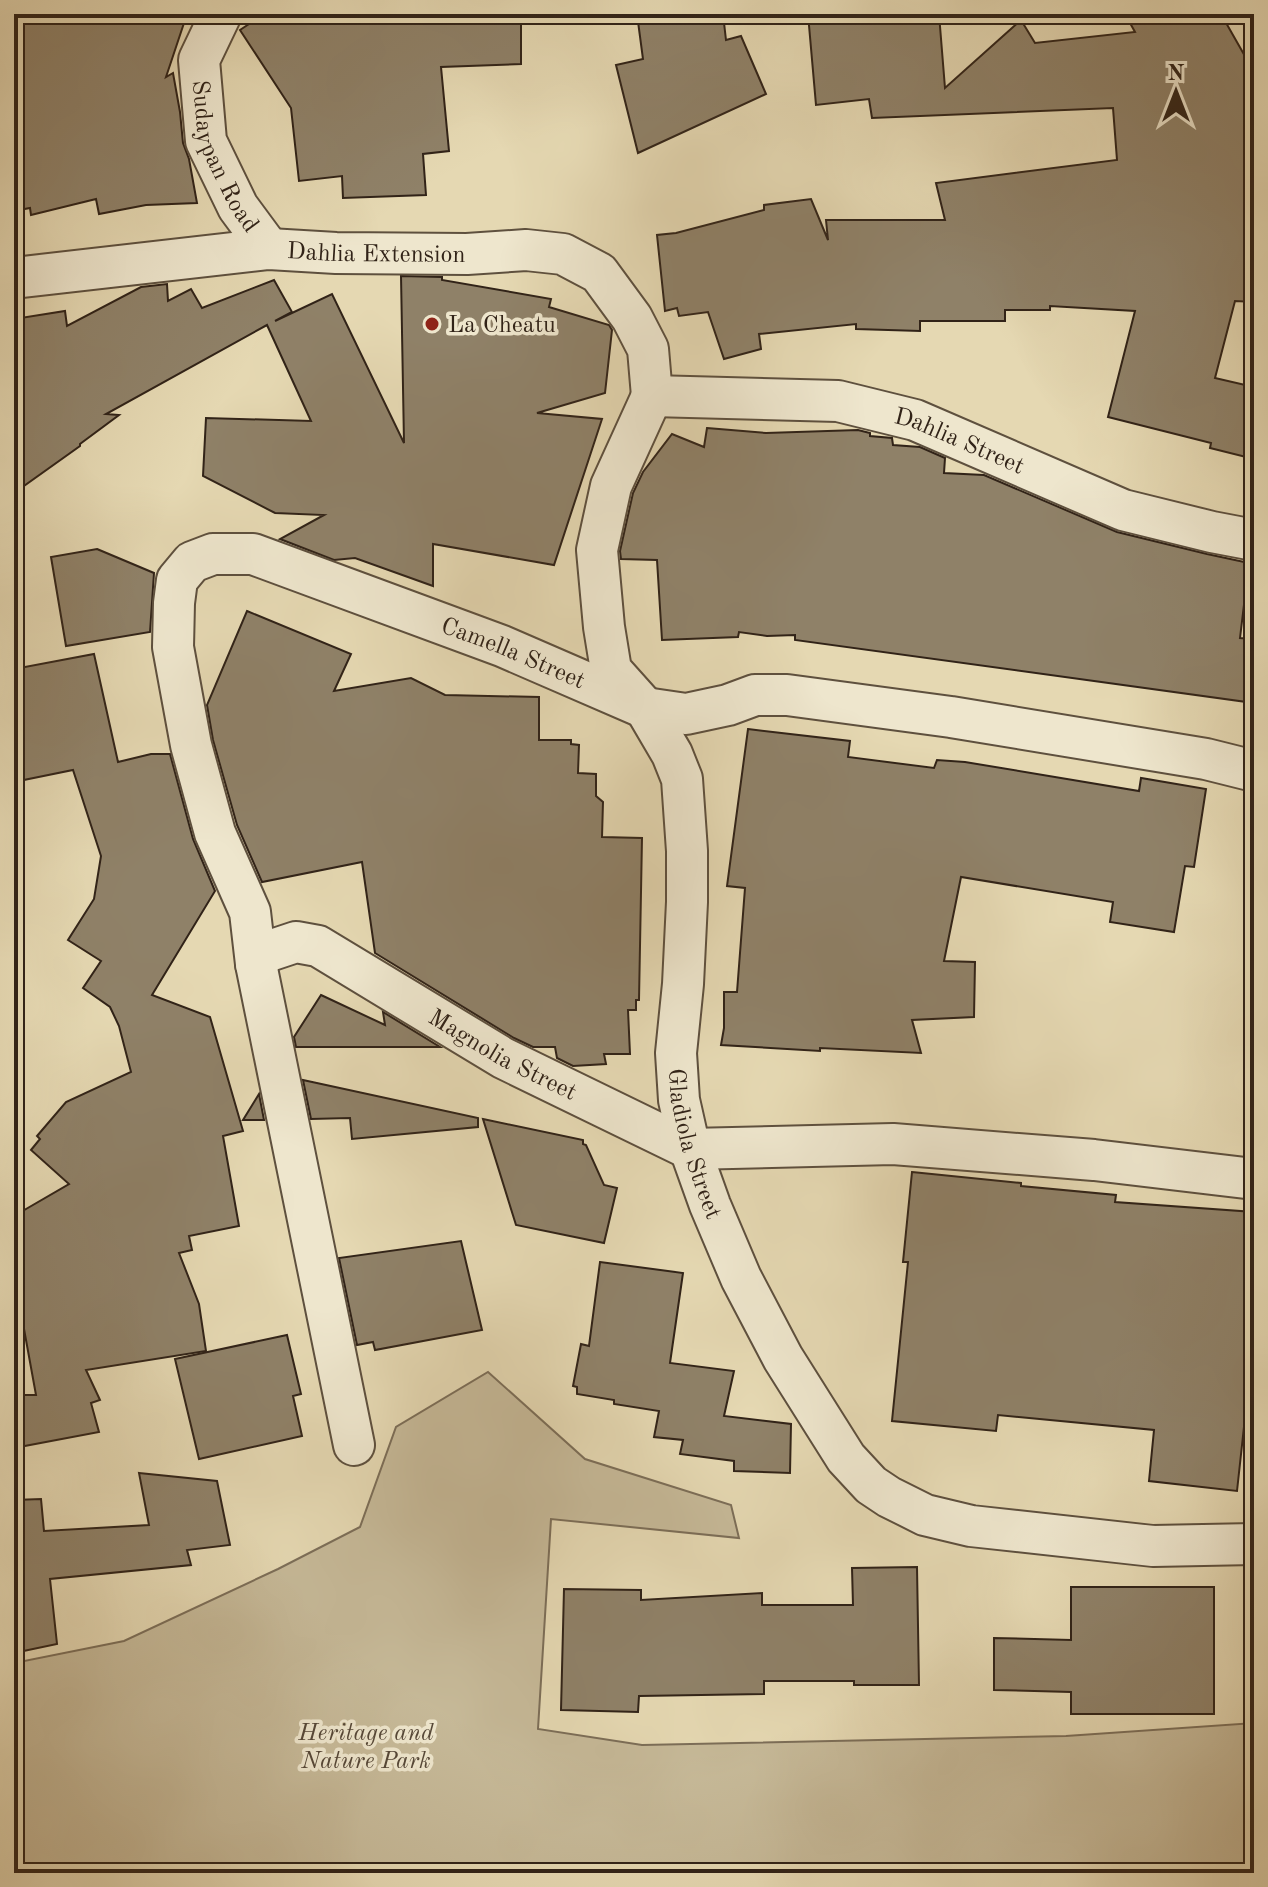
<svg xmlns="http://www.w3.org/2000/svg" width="1268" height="1887" font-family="'Old Standard TT',serif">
  <rect width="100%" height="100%" fill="#e5d8b2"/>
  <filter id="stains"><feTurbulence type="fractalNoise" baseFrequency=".0025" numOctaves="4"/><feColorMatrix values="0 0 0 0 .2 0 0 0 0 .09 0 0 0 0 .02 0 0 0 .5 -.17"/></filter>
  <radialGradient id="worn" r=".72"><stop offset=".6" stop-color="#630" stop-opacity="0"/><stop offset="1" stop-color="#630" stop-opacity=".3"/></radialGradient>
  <path fill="#c6b998" stroke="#7c6e58" stroke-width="2" d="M 488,1372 L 585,1459 L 731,1505 L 739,1538 L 551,1519 L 538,1729 L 642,1745 L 1066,1736 L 1254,1723 L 1254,1873 L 14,1873 L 14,1663 L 124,1641 L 278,1569 L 360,1527 L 396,1427 Z"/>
  <g fill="#8f8168" stroke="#312318" stroke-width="2">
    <path d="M 14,14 L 187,14 L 166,77 L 173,73 L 180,112 L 183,143 L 189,159 L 197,203 L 146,205 L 99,214 L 96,199 L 31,215 L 30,208 L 14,211 Z"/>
    <path d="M 264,14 L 521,14 L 521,64 L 441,67 L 449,151 L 423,154 L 426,195 L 343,198 L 342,176 L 299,181 L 291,108 L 240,30 Z"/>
    <path d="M 637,14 L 723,14 L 726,40 L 741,36 L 766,94 L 638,153 L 616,65 L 643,59 Z"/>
    <path d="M 808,14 L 939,14 L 945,88 L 1021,20 L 1035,43 L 1135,32 L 1125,14 L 1221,14 L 1254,72 L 1254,302 L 1235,301 L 1215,378 L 1254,387 L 1254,459 L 1210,448 L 1211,443 L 1108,417 L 1135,311 L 1050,306 L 1050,310 L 1005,310 L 1005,321 L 920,321 L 920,331 L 856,329 L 856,324 L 759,334 L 761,349 L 724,359 L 708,312 L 679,316 L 677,308 L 665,311 L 657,235 L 676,233 L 764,210 L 764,205 L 811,199 L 828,240 L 826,220 L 945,220 L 936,183 L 1117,160 L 1113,108 L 872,118 L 869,99 L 816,105 Z"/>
    <path d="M 401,276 L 442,277 L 442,280 L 551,299 L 549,307 L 609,325 L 612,330 L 605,393 L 537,413 L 602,419 L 554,565 L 433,544 L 433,586 L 355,558 L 334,560 L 280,539 L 324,515 L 275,513 L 203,476 L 206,418 L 311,421 L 267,325 L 106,414 L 119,415 L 80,444 L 80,446 L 14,493 L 14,319 L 65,311 L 67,326 L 141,287 L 167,284 L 168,301 L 191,289 L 202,308 L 274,280 L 292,312 L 275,321 L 332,294 L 404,443 Z"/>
    <path d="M 707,428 L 766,433 L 858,430 L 870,433 L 870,436 L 892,438 L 893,445 L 920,447 L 945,458 L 944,473 L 984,475 L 1117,532 L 1207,554 L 1249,563 L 1240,638 L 1254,639 L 1254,703 L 795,640 L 795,635 L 767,636 L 739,632 L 738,637 L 662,640 L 657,560 L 621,559 L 620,551 L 633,493 L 643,472 L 672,434 L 704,447 Z"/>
    <path d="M 97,549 L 154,573 L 150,632 L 66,646 L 51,557 Z"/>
    <path d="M 247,611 L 351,654 L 334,691 L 411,678 L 445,695 L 539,697 L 539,740 L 571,740 L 571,744 L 579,745 L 578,773 L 596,774 L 596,796 L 603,802 L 602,837 L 642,838 L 639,1000 L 636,1000 L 636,1010 L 628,1010 L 630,1054 L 604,1054 L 606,1064 L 573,1066 L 557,1058 L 555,1047 L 533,1047 L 514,1038 L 375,953 L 362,862 L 262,882 L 237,825 L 213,740 L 207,705 Z"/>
    <path d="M 94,654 L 118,762 L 151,754 L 170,754 L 193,839 L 215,891 L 152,995 L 210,1017 L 243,1131 L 223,1136 L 239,1226 L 189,1236 L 192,1250 L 179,1253 L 199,1304 L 206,1351 L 86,1370 L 100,1400 L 91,1403 L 99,1432 L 14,1448 L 14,1395 L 36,1395 L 20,1307 L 14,1308 L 14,1216 L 69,1184 L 31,1150 L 40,1139 L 37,1136 L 66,1102 L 131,1072 L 119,1026 L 110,1007 L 83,988 L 101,961 L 68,940 L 94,899 L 101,856 L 73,770 L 14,782 L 14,669 Z"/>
    <path d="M 748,729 L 850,741 L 848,757 L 934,768 L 937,760 L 965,762 L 1139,791 L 1141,778 L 1206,789 L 1194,867 L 1185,866 L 1174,932 L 1110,922 L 1113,902 L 961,877 L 944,961 L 975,962 L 974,1017 L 912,1020 L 921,1053 L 820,1048 L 820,1051 L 721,1045 L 724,1028 L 724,992 L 737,992 L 745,888 L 727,886 Z"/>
    <path d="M 321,995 L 385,1025 L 383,1012 L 440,1047 L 296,1047 L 294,1037 Z"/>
    <path d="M 303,1080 L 478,1118 L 478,1127 L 352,1139 L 350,1118 L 311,1119 Z"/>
    <path d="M 259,1094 L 264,1120 L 243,1120 Z"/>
    <path d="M 483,1119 L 583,1140 L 583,1144 L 586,1145 L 604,1185 L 617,1188 L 604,1243 L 516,1225 Z"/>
    <path d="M 912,1172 L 1021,1183 L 1021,1186 L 1116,1195 L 1115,1202 L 1254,1212 L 1254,1335 L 1237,1491 L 1149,1481 L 1154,1430 L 998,1415 L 996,1431 L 892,1421 L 908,1262 L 903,1262 Z"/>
    <path d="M 461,1241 L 482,1330 L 375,1350 L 373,1342 L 357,1345 L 339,1258 Z"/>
    <path d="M 600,1262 L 683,1273 L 670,1363 L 734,1371 L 724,1416 L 791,1424 L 790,1473 L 734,1471 L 734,1461 L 680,1454 L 683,1440 L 654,1437 L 659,1411 L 614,1404 L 614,1400 L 577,1394 L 577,1387 L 573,1386 L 581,1344 L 589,1346 Z"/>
    <path d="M 287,1335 L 301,1394 L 293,1396 L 302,1436 L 199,1459 L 175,1359 Z"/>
    <path d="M 139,1473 L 217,1481 L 230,1545 L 187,1550 L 191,1565 L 50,1579 L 57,1644 L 14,1653 L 14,1500 L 41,1499 L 44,1531 L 149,1525 Z"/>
    <path d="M 917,1567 L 919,1685 L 854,1685 L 854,1681 L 764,1681 L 764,1694 L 639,1696 L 638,1712 L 561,1710 L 564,1589 L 641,1590 L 641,1600 L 762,1593 L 762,1605 L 853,1605 L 852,1568 Z"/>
    <path d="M 1071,1587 L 1214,1587 L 1214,1714 L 1071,1714 L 1071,1692 L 994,1690 L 994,1638 L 1071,1640 Z"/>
  </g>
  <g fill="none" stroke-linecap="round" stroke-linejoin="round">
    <defs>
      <g id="minor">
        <path id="s1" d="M 221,14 L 199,60 L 206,141 L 238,207 L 269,249"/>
        <path id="s2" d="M 14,278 L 269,249 L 336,253 L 467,254 L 526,250 L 563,254 L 599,273 L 632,318 L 648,349 L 652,396"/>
        <path id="s3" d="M 652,396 L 611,486 L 597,550 L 604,627 L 611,670 L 645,708 L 672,754 L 682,779 L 687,851 L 687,902 L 683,984 L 676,1053 L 679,1100 L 690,1149 L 710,1205 L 741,1278 L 783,1358 L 846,1458 L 871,1485 L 889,1497 L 925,1515 L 971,1526 L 1153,1546 L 1254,1544"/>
        <path id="s4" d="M 652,396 L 838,401 L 915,420 L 1123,510 L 1212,532 L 1254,540"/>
        <path id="s5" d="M 256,964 L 266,952 L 296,942 L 318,946 L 503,1058 L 690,1149 L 893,1144 L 1094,1160 L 1254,1179"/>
        <path id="s6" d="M 354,1445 L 256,964 L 250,912 L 215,833 L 191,745 L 173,647 L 174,603 L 177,580 L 192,562 L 213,554 L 253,554 L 502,646 L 645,708 L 686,714 L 728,705 L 755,695 L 787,695 L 951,717 L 1206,759 L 1254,771"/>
      </g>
    </defs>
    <use href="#minor" stroke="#5e503e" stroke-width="44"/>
    <use href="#minor" stroke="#eee6cd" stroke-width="40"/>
  </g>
  <circle fill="#8f2418" stroke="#eee6cd" stroke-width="3" cx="432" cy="324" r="8"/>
  <g text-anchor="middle" stroke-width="7" stroke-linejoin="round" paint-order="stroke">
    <g font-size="24" fill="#312318" stroke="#eee6cd">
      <text dy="8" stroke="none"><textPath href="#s1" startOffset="152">Sudaypan Road</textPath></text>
      <text dy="8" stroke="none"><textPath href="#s2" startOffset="364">Dahlia Extension</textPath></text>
      <text dy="8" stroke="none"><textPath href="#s4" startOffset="314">Dahlia Street</textPath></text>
      <text dy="8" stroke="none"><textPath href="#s6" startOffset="1252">Camella Street</textPath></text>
      <text dy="8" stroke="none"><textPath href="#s5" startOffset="284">Magnolia Street</textPath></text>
      <text dy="8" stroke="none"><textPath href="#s3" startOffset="784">Gladiola Street</textPath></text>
    </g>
    <g font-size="24" fill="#312318" stroke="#eee6cd" text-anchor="start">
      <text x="448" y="332">La Cheatu</text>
    </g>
    <g font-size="24" font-style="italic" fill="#564838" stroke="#eee6cd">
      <text x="366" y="1740">Heritage and<tspan x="366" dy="28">Nature Park</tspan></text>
    </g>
  </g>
  <rect width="1268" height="1887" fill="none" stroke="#e5d8b2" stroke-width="48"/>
  <rect x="16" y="16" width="1236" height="1855" fill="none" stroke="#312318" stroke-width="4"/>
  <rect x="24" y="24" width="1220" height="1839" fill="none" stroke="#312318" stroke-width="2"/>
  <g transform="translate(1176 92)" stroke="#eee6cd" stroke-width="6" paint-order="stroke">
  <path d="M0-6L14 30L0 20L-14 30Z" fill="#312318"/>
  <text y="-12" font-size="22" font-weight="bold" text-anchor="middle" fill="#312318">N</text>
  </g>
  <rect width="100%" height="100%" filter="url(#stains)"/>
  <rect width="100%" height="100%" fill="url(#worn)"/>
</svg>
